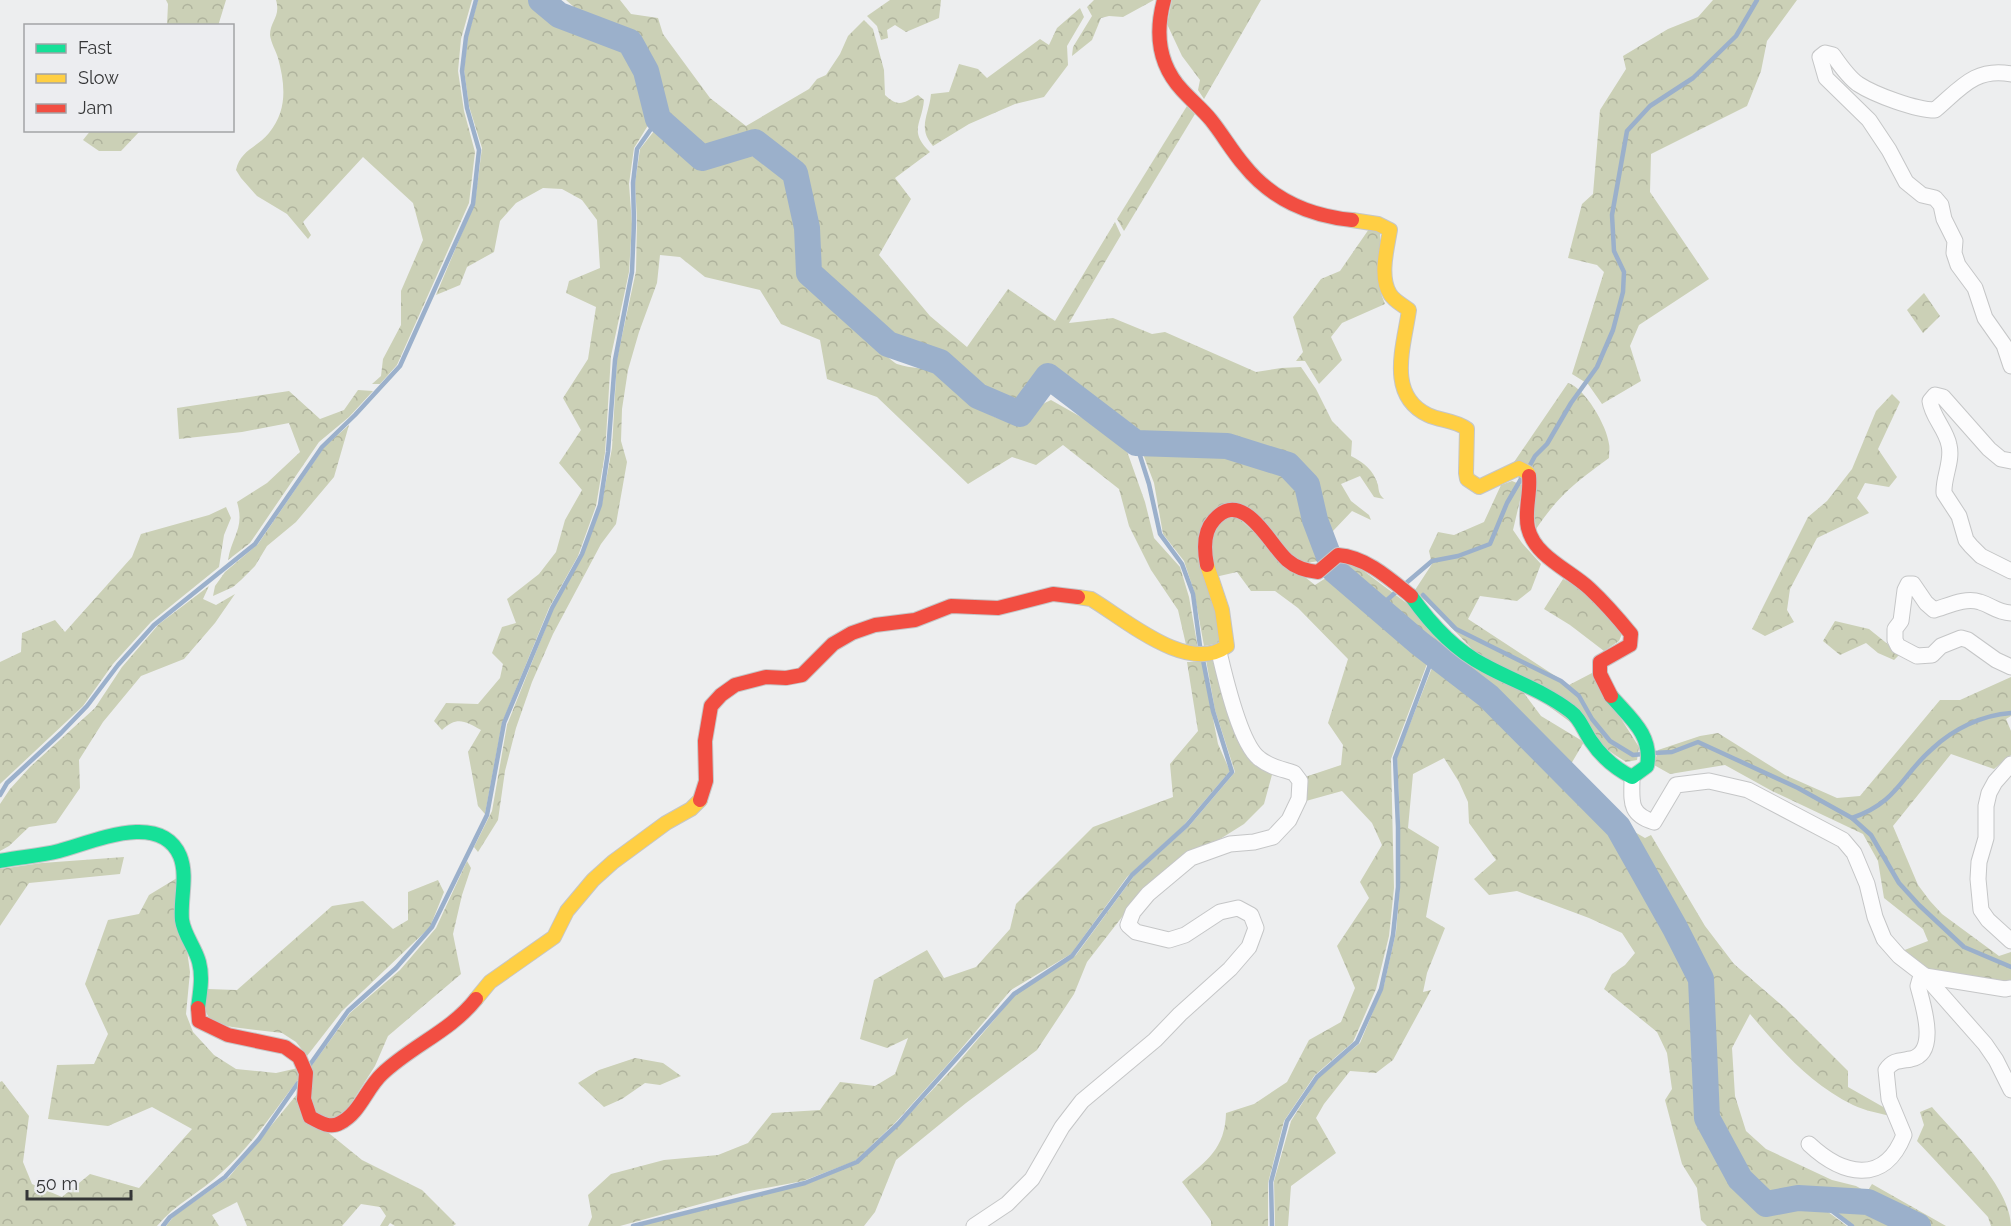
<svg xmlns="http://www.w3.org/2000/svg" width="2011" height="1226" font-family="Raleway,sans-serif">
  <defs>
    <pattern id="forest-crowns" width="20" height="18" patternUnits="userSpaceOnUse" patternTransform="scale(1.5)"><rect width="20" height="18" fill="#cbd0b6"/><path d="M2 6a3 3 0 1 1 6 0M12 15a3 3 0 1 1 6 0" fill="none" stroke="#afb39d"/></pattern>
  </defs>
  <rect width="100%" height="100%" fill="#edeeef"/>
  <g fill="url(#forest-crowns)">
    <path d="M 166,0 L 226,0 L 218,26 L 167,25 L 168,4 Z"/>
    <path d="M 276,0 L 472,0 L 461,39 L 458,71 L 464,111 L 475,152 L 469,203 L 397,365 L 380,384 L 372,384 L 381,376 L 383,359 L 401,325 L 401,291 L 423,240 L 413,203 L 363,157 L 303,222 L 311,235 L 308,239 L 287,214 L 257,196 L 241,178 L 236,170 C 240,150 258,147 269,133 C 288,110 285,84 278,58 C 276,51 271,43 270,35 C 270,21 281,17 276,0 Z"/>
    <path d="M 478,0 L 537,0 L 558,18 L 626,48 L 639,67 L 646,87 L 652,119 L 634,148 L 629,184 L 632,224 L 629,272 L 611,356 L 605,453 L 596,506 L 578,556 L 549,608 L 502,723 L 485,814 L 478,806 L 468,752 L 481,730 C 465,721 457,716 442,730 L 434,721 L 446,703 L 478,704 L 500,678 L 503,664 L 492,653 L 502,627 L 516,623 L 507,599 L 539,574 L 556,552 L 565,520 L 582,490 L 559,463 L 581,430 L 563,398 L 588,359 L 596,307 L 566,293 L 569,281 L 600,268 L 597,220 L 582,200 L 562,189 L 543,188 L 516,203 L 500,221 L 494,252 L 467,267 L 460,285 L 436,295 L 475,202 L 482,148 L 469,106 L 464,70 L 468,36 Z"/>
    <path d="M 566,0 L 620,0 L 631,14 L 658,18 L 663,34 L 710,98 L 746,126 L 809,89 L 817,79 L 826,75 L 840,54 L 848,36 L 864,20 L 873,29 L 884,70 L 885,95 C 899,108 903,103 918,95 L 924,100 C 922,124 908,131 930,152 L 895,178 L 911,199 L 879,255 L 930,316 L 967,347 L 1008,289 L 1055,321 L 1115,222 L 1121,235 L 1069,323 L 1113,318 L 1152,334 L 1165,332 L 1256,372 L 1281,368 L 1301,367 L 1316,389 L 1332,421 L 1352,441 L 1351,456 C 1364,463 1373,469 1378,485 C 1379,492 1379,494 1384,499 L 1374,497 L 1360,476 L 1341,484 L 1351,501 L 1369,515 L 1371,520 L 1352,511 L 1333,531 L 1335,551 L 1331,555 L 1311,483 L 1290,462 L 1228,441 L 1137,440 L 1043,366 L 1020,405 L 1008,397 L 979,391 L 941,354 L 890,337 L 843,297 L 818,270 L 815,219 L 809,186 L 795,160 L 769,140 L 753,135 L 705,145 L 663,113 L 657,75 L 648,52 L 630,34 L 584,16 Z"/>
    <path d="M 890,0 L 941,0 L 939,18 L 906,32 L 895,25 L 887,30 L 888,38 L 881,40 L 877,26 L 867,16 Z"/>
    <path d="M 1094,0 L 1154,0 L 1123,17 L 1109,16 L 1101,18 L 1092,40 L 1072,56 L 1073,47 L 1092,16 L 1087,7 Z"/>
    <path d="M 1172,0 L 1261,0 L 1204,99 L 1198,90 L 1200,80 L 1182,56 L 1167,24 Z"/>
    <path d="M 1713,0 L 1797,0 L 1767,41 L 1761,71 L 1747,106 L 1651,154 L 1650,192 L 1709,279 L 1639,325 L 1630,346 L 1641,381 L 1602,404 L 1588,384 L 1572,374 L 1604,272 L 1597,265 L 1568,258 L 1582,204 L 1593,194 L 1600,110 L 1626,69 L 1623,56 L 1668,29 L 1698,17 Z"/>
    <path d="M 1080,8 L 1084,17 L 1067,46 L 1068,65 L 1044,97 L 1015,104 L 969,124 L 933,146 C 917,128 929,115 931,94 L 949,92 L 959,64 L 978,69 L 987,78 L 1040,39 L 1049,45 L 1057,28 Z"/>
    <path d="M 1187,106 L 1195,114 L 1124,231 L 1117,219 Z"/>
    <path d="M 658,126 L 699,165 L 746,153 L 777,168 L 790,179 C 793,197 795,215 797,233 C 798,247 798,265 804,278 C 808,285 891,362 897,364 C 911,369 927,367 941,374 C 966,387 977,417 1007,420 C 1028,421 1033,407 1051,400 L 1118,438 L 1128,454 L 1145,502 L 1154,538 L 1180,567 L 1189,597 L 1198,649 L 1187,649 L 1178,610 L 1151,570 L 1129,526 L 1119,489 L 1063,445 L 1036,465 L 1012,457 L 968,484 L 877,397 L 827,379 L 820,340 L 781,324 L 760,290 L 705,277 L 680,257 L 660,255 L 657,283 L 639,332 L 628,370 L 622,409 L 621,441 L 627,462 L 616,524 L 601,544 L 553,634 L 532,682 L 516,728 L 505,771 L 498,820 L 478,852 L 474,847 L 492,811 L 507,725 L 554,607 L 584,552 L 602,503 L 612,448 L 617,359 L 636,271 L 637,220 L 635,183 L 640,149 Z"/>
    <path d="M 91,130 L 140,130 L 140,131 L 121,151 L 99,151 L 83,140 Z"/>
    <path d="M 1369,229 L 1380,232 L 1380,291 L 1385,304 L 1342,323 L 1331,337 L 1342,360 L 1319,384 L 1305,361 L 1296,361 L 1303,352 L 1293,317 L 1321,279 L 1340,271 Z"/>
    <path d="M 1924,293 L 1940,316 L 1923,333 L 1907,310 Z"/>
    <path d="M 1568,383 C 1585,388 1607,426 1609,444 C 1610,448 1609,453 1609,458 C 1576,482 1559,495 1536,529 L 1533,506 L 1512,465 Z"/>
    <path d="M 358,390 L 373,391 L 349,417 L 319,442 L 250,543 L 228,560 C 232,536 245,528 237,502 L 267,483 L 300,452 L 289,423 L 242,432 L 179,439 L 177,408 L 289,391 L 320,419 L 344,410 Z"/>
    <path d="M 1892,394 L 1900,402 L 1878,449 L 1897,477 L 1889,487 L 1865,483 L 1857,498 L 1869,513 L 1817,538 L 1790,589 L 1787,610 L 1794,622 L 1765,636 L 1752,629 L 1808,517 L 1827,501 L 1852,469 L 1876,411 Z"/>
    <path d="M 349,425 L 334,477 L 296,522 L 267,546 L 255,566 L 241,580 L 233,587 L 213,596 L 215,586 L 225,572 L 258,544 L 325,446 Z"/>
    <path d="M 1140,446 L 1227,451 L 1288,469 L 1304,487 L 1311,521 L 1325,560 L 1300,564 L 1256,516 L 1206,522 L 1220,643 L 1204,646 L 1194,591 L 1184,561 L 1163,534 L 1154,483 Z"/>
    <path d="M 1512,481 L 1522,485 L 1521,496 L 1513,530 L 1522,543 L 1541,564 L 1531,590 L 1517,601 L 1480,596 L 1468,619 L 1569,685 L 1592,673 L 1639,747 L 1637,760 L 1626,762 L 1615,755 L 1474,651 L 1415,590 L 1432,564 L 1429,551 L 1438,532 L 1454,535 L 1484,522 L 1501,485 Z"/>
    <path d="M 226,507 L 231,518 L 224,535 L 219,567 L 151,622 L 113,664 L 83,706 L 0,784 L 0,662 L 21,652 L 22,633 L 55,620 L 65,632 L 132,557 L 141,534 L 209,515 Z"/>
    <path d="M 1232,512 L 1296,570 L 1315,585 L 1332,574 L 1430,656 L 1391,759 L 1394,888 L 1389,936 L 1376,989 L 1353,1042 L 1315,1075 L 1284,1121 L 1268,1183 L 1268,1226 L 1211,1226 L 1211,1221 L 1182,1182 C 1207,1160 1225,1149 1226,1113 L 1254,1104 L 1287,1082 L 1309,1040 L 1341,1022 L 1355,988 L 1337,946 L 1369,898 L 1360,882 L 1382,845 L 1372,823 L 1342,791 L 1306,801 L 1305,777 L 1341,765 L 1343,745 L 1328,723 L 1348,659 L 1298,608 L 1275,591 L 1251,591 L 1237,572 L 1215,577 L 1210,531 Z"/>
    <path d="M 1353,563 L 1520,688 L 1541,716 L 1584,742 L 1571,764 L 1608,800 L 1633,831 L 1645,838 L 1651,835 L 1705,926 L 1734,964 L 1785,1008 L 1848,1071 L 1848,1087 L 1885,1108 L 1893,1117 C 1880,1113 1865,1111 1853,1105 C 1810,1084 1781,1050 1750,1014 L 1732,1048 L 1735,1096 L 1746,1131 L 1766,1149 L 1832,1180 L 1856,1186 L 1867,1192 L 1872,1184 L 1946,1226 L 1927,1226 L 1865,1197 L 1765,1198 C 1740,1171 1715,1138 1708,1101 L 1703,977 L 1677,926 L 1626,835 L 1605,808 L 1489,693 L 1341,572 L 1341,564 Z"/>
    <path d="M 1563,579 L 1584,590 L 1622,634 L 1619,641 L 1604,651 L 1570,625 L 1544,609 Z"/>
    <path d="M 209,586 L 203,599 L 216,605 L 235,594 L 215,623 L 184,659 L 141,676 L 103,722 L 79,760 L 80,788 L 56,823 L 29,827 L 9,846 L 0,851 L 0,804 L 10,789 L 30,767 L 95,708 L 122,667 L 159,624 Z"/>
    <path d="M 1835,621 L 1869,629 L 1900,654 L 1894,660 L 1878,653 L 1866,643 L 1840,655 L 1823,641 Z"/>
    <path d="M 1206,660 L 1217,660 L 1233,722 L 1273,771 L 1264,804 L 1244,824 L 1209,846 L 1129,908 L 1087,962 L 1074,994 L 1037,1050 L 966,1103 L 896,1160 L 875,1212 L 864,1226 L 637,1226 L 747,1197 L 807,1184 L 858,1163 L 900,1124 L 956,1065 L 1015,995 L 1076,955 L 1134,876 L 1190,825 L 1235,772 L 1215,710 Z"/>
    <path d="M 1435,660 L 1486,699 L 1616,829 L 1673,931 L 1699,980 L 1704,1120 L 1739,1183 L 1766,1208 L 1799,1202 L 1816,1203 L 1847,1226 L 1707,1226 L 1701,1220 L 1697,1188 L 1682,1164 L 1665,1100 L 1672,1089 L 1667,1053 L 1657,1032 L 1604,989 L 1612,974 L 1625,965 L 1635,953 L 1622,933 L 1589,918 L 1517,891 L 1489,895 L 1474,879 L 1496,860 L 1469,823 L 1468,802 L 1459,782 L 1444,758 L 1413,774 L 1408,828 L 1439,847 L 1426,917 L 1445,928 L 1427,973 L 1423,992 L 1431,990 L 1393,1060 L 1376,1073 L 1350,1071 L 1324,1104 L 1316,1118 L 1336,1153 L 1291,1186 L 1288,1226 L 1275,1226 L 1274,1181 L 1291,1121 L 1319,1077 L 1360,1043 L 1384,985 L 1396,932 L 1400,885 L 1400,826 L 1397,757 Z"/>
    <path d="M 1187,662 L 1202,662 L 1218,744 L 1230,771 L 1183,826 L 1127,877 L 1071,954 L 1011,990 L 949,1063 L 895,1123 L 855,1161 L 803,1181 L 744,1192 L 620,1226 L 588,1226 L 592,1217 L 588,1195 L 611,1174 L 664,1160 L 718,1155 L 748,1143 L 772,1113 L 820,1110 L 840,1082 L 875,1086 L 895,1074 L 908,1038 L 887,1048 L 860,1039 L 874,980 L 927,950 L 944,978 L 976,967 L 1010,929 L 1016,904 L 1093,827 L 1173,797 L 1170,764 L 1198,731 Z"/>
    <path d="M 2011,677 L 2011,716 L 2006,719 L 2011,731 L 2011,755 L 1994,769 L 1951,754 L 1893,826 L 1918,885 L 1930,901 L 1942,914 L 1999,956 L 2011,952 L 2011,983 L 1930,971 L 1902,951 L 1928,941 L 1923,929 L 1884,898 L 1878,861 L 1863,834 L 1772,791 L 1725,765 L 1670,774 L 1654,765 L 1658,750 L 1700,736 L 1718,733 L 1785,775 L 1837,798 L 1860,796 L 1940,700 L 1960,700 Z"/>
    <path d="M 124,857 L 120,874 L 29,883 L 0,926 L 0,869 L 42,863 Z"/>
    <path d="M 467,861 L 471,868 L 462,895 L 453,934 L 461,974 L 388,1036 L 375,1066 L 345,1113 L 333,1120 L 311,1110 L 310,1068 L 350,1013 L 400,970 L 436,928 Z"/>
    <path d="M 177,878 L 190,972 L 186,1014 L 193,1032 L 214,1055 L 236,1069 L 276,1073 L 298,1068 L 300,1077 C 275,1110 252,1145 221,1173 C 201,1192 175,1204 157,1226 L 0,1226 L 0,1082 L 2,1081 L 29,1116 L 23,1162 L 32,1184 L 62,1197 L 90,1174 L 139,1188 L 192,1129 L 152,1107 L 108,1126 L 48,1119 L 57,1065 L 94,1064 L 108,1034 L 85,984 L 108,920 L 139,914 L 149,895 Z"/>
    <path d="M 438,880 L 444,892 L 430,927 L 342,1011 L 307,1056 L 296,1042 L 282,1033 L 232,1027 L 211,1022 L 205,1010 L 207,989 L 237,990 L 332,906 L 363,901 L 393,929 L 408,920 L 408,892 Z"/>
    <path d="M 635,1058 L 663,1063 L 681,1076 L 660,1085 L 645,1083 L 622,1099 L 604,1107 L 578,1083 L 599,1070 Z"/>
    <path d="M 298,1093 L 325,1130 L 362,1160 L 422,1190 L 456,1224 L 453,1226 L 395,1226 L 390,1223 L 388,1226 L 380,1226 L 386,1216 L 380,1207 L 361,1204 L 342,1226 L 247,1226 L 237,1202 L 212,1215 L 219,1226 L 166,1226 L 174,1216 L 229,1177 Z"/>
    <path d="M 1932,1107 C 1956,1135 2011,1188 2011,1226 L 1991,1226 L 1988,1217 L 1917,1141 L 1924,1125 L 1920,1112 Z"/>
    <path d="M 1821,1201 L 1866,1204 L 1913,1226 L 1854,1226 Z"/>
  </g>
  <g fill="none" stroke-linecap="round" stroke-linejoin="round">
    <g stroke="#9bb0cb" stroke-width="4.5">
      <path d="M 1136,443 L 1149,484 L 1160,534 L 1182,564 L 1193,594 L 1200,646"/>
      <path d="M 1529,467 L 1535,456 L 1547,444 L 1571,403 L 1597,367 L 1613,330 L 1623,292 L 1624,272 L 1614,251 L 1612,215 L 1627,131 L 1650,106 L 1693,78 L 1736,36 L 1757,0"/>
      <path d="M 1405,584 L 1432,561 L 1458,556 L 1490,544 L 1507,503 L 1521,479"/>
      <path d="M 1423,595 L 1456,629 L 1561,681 L 1579,696 L 1592,719 L 1610,741 L 1633,755 L 1643,754"/>
      <path d="M 1378,608 L 1396,592"/>
      <path d="M 1654,753 L 1672,752 L 1698,742 L 1798,788 L 1852,818 L 1871,835 L 1899,883 L 1919,905 L 1964,947 L 2011,967"/>
      <path d="M 0,795 L 7,783 L 61,733 L 87,706 L 118,665 L 154,625 L 255,544 L 322,447 L 355,415 L 400,366 L 473,204 L 479,150 L 467,108 L 462,71 L 466,37 L 476,0"/>
      <path d="M 1852,818 C 1898,802 1900,777 1932,749 C 1953,729 1982,715 2011,713"/>
      <path d="M 309,1066 L 348,1011 L 396,968 L 432,927 L 487,815 L 504,723 L 552,608 L 582,554 L 600,505 L 608,452 L 615,360 L 632,272 L 634,222 L 633,183 L 637,149 L 658,119"/>
      <path d="M 1816,1199 L 1852,1226"/>
      <path d="M 163,1226 L 170,1217 L 225,1177 L 259,1139 L 298,1083"/>
      <path d="M 633,1226 L 805,1183 L 857,1162 L 898,1124 L 1014,994 L 1072,956 L 1132,875 L 1187,825 L 1232,772 L 1213,711 L 1203,660"/>
      <path d="M 1272,1226 L 1271,1182 L 1287,1121 L 1317,1077 L 1357,1042 L 1381,989 L 1393,935 L 1398,887 L 1398,827 L 1395,758 L 1434,654"/>
    </g>
    <path stroke="#9bb0cb" stroke-width="26" d="M 541,0 L 559,15 L 630,42 L 646,71 L 658,119 L 702,158 L 755,142 L 795,173 L 807,228 L 809,273 L 888,344 L 940,362 L 978,396 L 1020,414 L 1048,376 L 1136,443 L 1227,446 L 1288,465 L 1307,485 L 1315,520 L 1334,570 L 1419,643 L 1488,696 L 1618,827 L 1675,928 L 1701,979 L 1707,1118 L 1740,1179 L 1766,1204 L 1798,1198 L 1868,1202 L 1918,1226"/>
    <defs>
      <g id="street">
        <path d="M 2011,74 C 1975,67 1960,89 1935,110 C 1916,110 1875,95 1858,84 C 1848,77 1840,65 1833,55 L 1825,53 L 1820,57 L 1826,78 L 1869,120 L 1889,150 L 1906,182 L 1922,195 L 1935,198 L 1941,205 L 1944,219 L 1955,241 L 1954,253 L 1958,265 L 1975,288 L 1985,318 L 2004,345 L 2011,366"/>
        <path d="M 2011,461 L 2001,459 L 1989,449 L 1943,397 L 1935,395 L 1930,401 C 1932,417 1946,429 1949,445 C 1953,461 1943,477 1944,493 L 1959,516 L 1966,540 L 1971,546 L 1981,556 L 2011,571"/>
        <path d="M 2011,613 C 1996,612 1993,606 1980,602 C 1965,597 1948,606 1934,610 L 1926,603 L 1913,584 L 1908,584 L 1905,590 L 1901,621 L 1895,629 L 1895,640 L 1898,646 L 1917,656 L 1932,655 L 1941,646 L 1961,638 L 1968,640 L 1996,660 L 2011,667"/>
        <path d="M 2011,764 L 1995,782 L 1989,793 L 1986,806 L 1986,838 L 1979,862 L 1978,879 L 1981,910 L 1988,920 L 2011,941"/>
        <path d="M 1632,777 C 1632,801 1628,814 1654,822 L 1676,785 L 1709,781 L 1748,790 L 1843,840 L 1854,853 L 1867,884 L 1875,917 L 1884,939 L 1899,956 L 1925,976 L 1985,1044 L 1996,1060 L 2011,1090"/>
        <path d="M 1809,1144 C 1842,1175 1884,1186 1904,1135 L 1889,1099 L 1886,1070 C 1893,1060 1899,1061 1911,1059 C 1939,1053 1923,1005 1918,986 L 1920,979 L 1925,976 L 2005,989 L 2011,988"/>
        <path d="M 974,1226 L 1007,1204 L 1032,1179 L 1062,1127 L 1082,1101 L 1155,1040 L 1180,1014 L 1230,969 L 1249,947 L 1256,928 L 1251,915 L 1238,908 L 1220,912 L 1185,935 L 1169,940 L 1136,932 L 1128,925 L 1133,912 L 1148,894 L 1191,858 L 1230,844 L 1254,842 L 1273,837 L 1289,820 L 1299,799 L 1300,781 L 1294,773 C 1282,769 1270,767 1260,759 C 1240,745 1225,677 1219,652"/>
      </g>
      <g id="fast">
        <path d="M 1411,596 C 1430,623 1455,650 1484,665 C 1513,681 1544,691 1570,711 C 1580,718 1584,731 1591,741 C 1601,756 1616,769 1632,777 L 1647,766 C 1653,735 1630,718 1611,696"/>
        <path d="M 0,861 C 20,857 40,856 59,851 C 91,843 160,810 180,856 C 188,876 180,899 182,920 C 184,935 195,947 199,962 C 203,977 200,992 198,1008"/>
      </g>
      <g id="slow">
        <path d="M 1352,220 L 1378,224 L 1390,230 C 1387,248 1379,277 1390,294 C 1394,301 1403,305 1409,310 C 1404,346 1386,395 1428,415 C 1441,421 1455,420 1467,429 L 1466,473 L 1467,479 L 1479,487 L 1519,468 L 1528,473 L 1529,476"/>
        <path d="M 1078,597 L 1091,599 C 1125,619 1188,675 1227,646 L 1222,610 L 1207,565"/>
        <path d="M 476,999 L 490,982 L 554,937 L 567,911 L 593,880 L 613,862 L 666,823 L 691,809 L 700,800"/>
      </g>
      <g id="jam">
        <path d="M 1164,0 C 1155,33 1158,64 1182,90 C 1192,101 1203,110 1211,120 C 1223,135 1232,151 1244,165 C 1271,199 1310,216 1352,220"/>
        <path d="M 1529,476 C 1531,493 1524,511 1528,528 C 1535,557 1570,570 1590,589 C 1605,603 1618,618 1631,634 L 1630,645 L 1600,662 L 1600,674 L 1611,696"/>
        <path d="M 1207,565 C 1204,550 1203,532 1214,520 C 1243,487 1269,544 1287,560 C 1296,568 1307,571 1318,572 L 1338,555 C 1366,557 1390,579 1411,596"/>
        <path d="M 700,800 L 706,781 L 705,741 L 711,706 L 721,695 L 735,685 L 766,677 L 786,678 L 802,675 L 833,644 L 852,633 L 875,625 L 915,620 L 951,606 L 998,608 L 1053,594 L 1078,597"/>
        <path d="M 198,1008 L 199,1021 L 228,1035 L 285,1047 L 299,1057 L 306,1073 L 304,1099 L 310,1117 C 319,1122 330,1129 340,1123 C 360,1113 366,1089 382,1074 C 411,1046 451,1031 476,999"/>
      </g>
    </defs>
    <use href="#street" stroke="#c5c6c7" stroke-width="17"/>
    <use href="#fast" stroke="#c5c6c7" stroke-width="16"/>
    <use href="#slow" stroke="#c5c6c7" stroke-width="16"/>
    <use href="#jam" stroke="#c5c6c7" stroke-width="16"/>
    <use href="#street" stroke="#fcfcfd" stroke-width="15"/>
    <use href="#fast" stroke="#16e098" stroke-width="14"/>
    <use href="#slow" stroke="#ffcf43" stroke-width="14"/>
    <use href="#jam" stroke="#f24e42" stroke-width="14"/>
  </g>
  <rect x="24" y="24" width="210" height="108" fill="#ecedf0" stroke="#a3a4a6" stroke-width="1.5"/>
  <rect x="36" y="44" width="30" height="9" fill="#16e098" stroke="#a3a4a6" stroke-width="1.5"/>
  <text x="78" y="54" font-size="18" fill="#353637">Fast</text>
  <rect x="36" y="74" width="30" height="9" fill="#ffcf43" stroke="#a3a4a6" stroke-width="1.5"/>
  <text x="78" y="84" font-size="18" fill="#353637">Slow</text>
  <rect x="36" y="104" width="30" height="9" fill="#f24e42" stroke="#a3a4a6" stroke-width="1.5"/>
  <text x="78" y="114" font-size="18" fill="#353637">Jam</text>
  <path d="M27 1190v9h104v-9" fill="none" stroke="#353637" stroke-width="3"/>
  <text x="36" y="1190" font-size="18" fill="#353637" stroke="#ecedf0" stroke-width="4.5" paint-order="stroke">50 m</text>
</svg>
